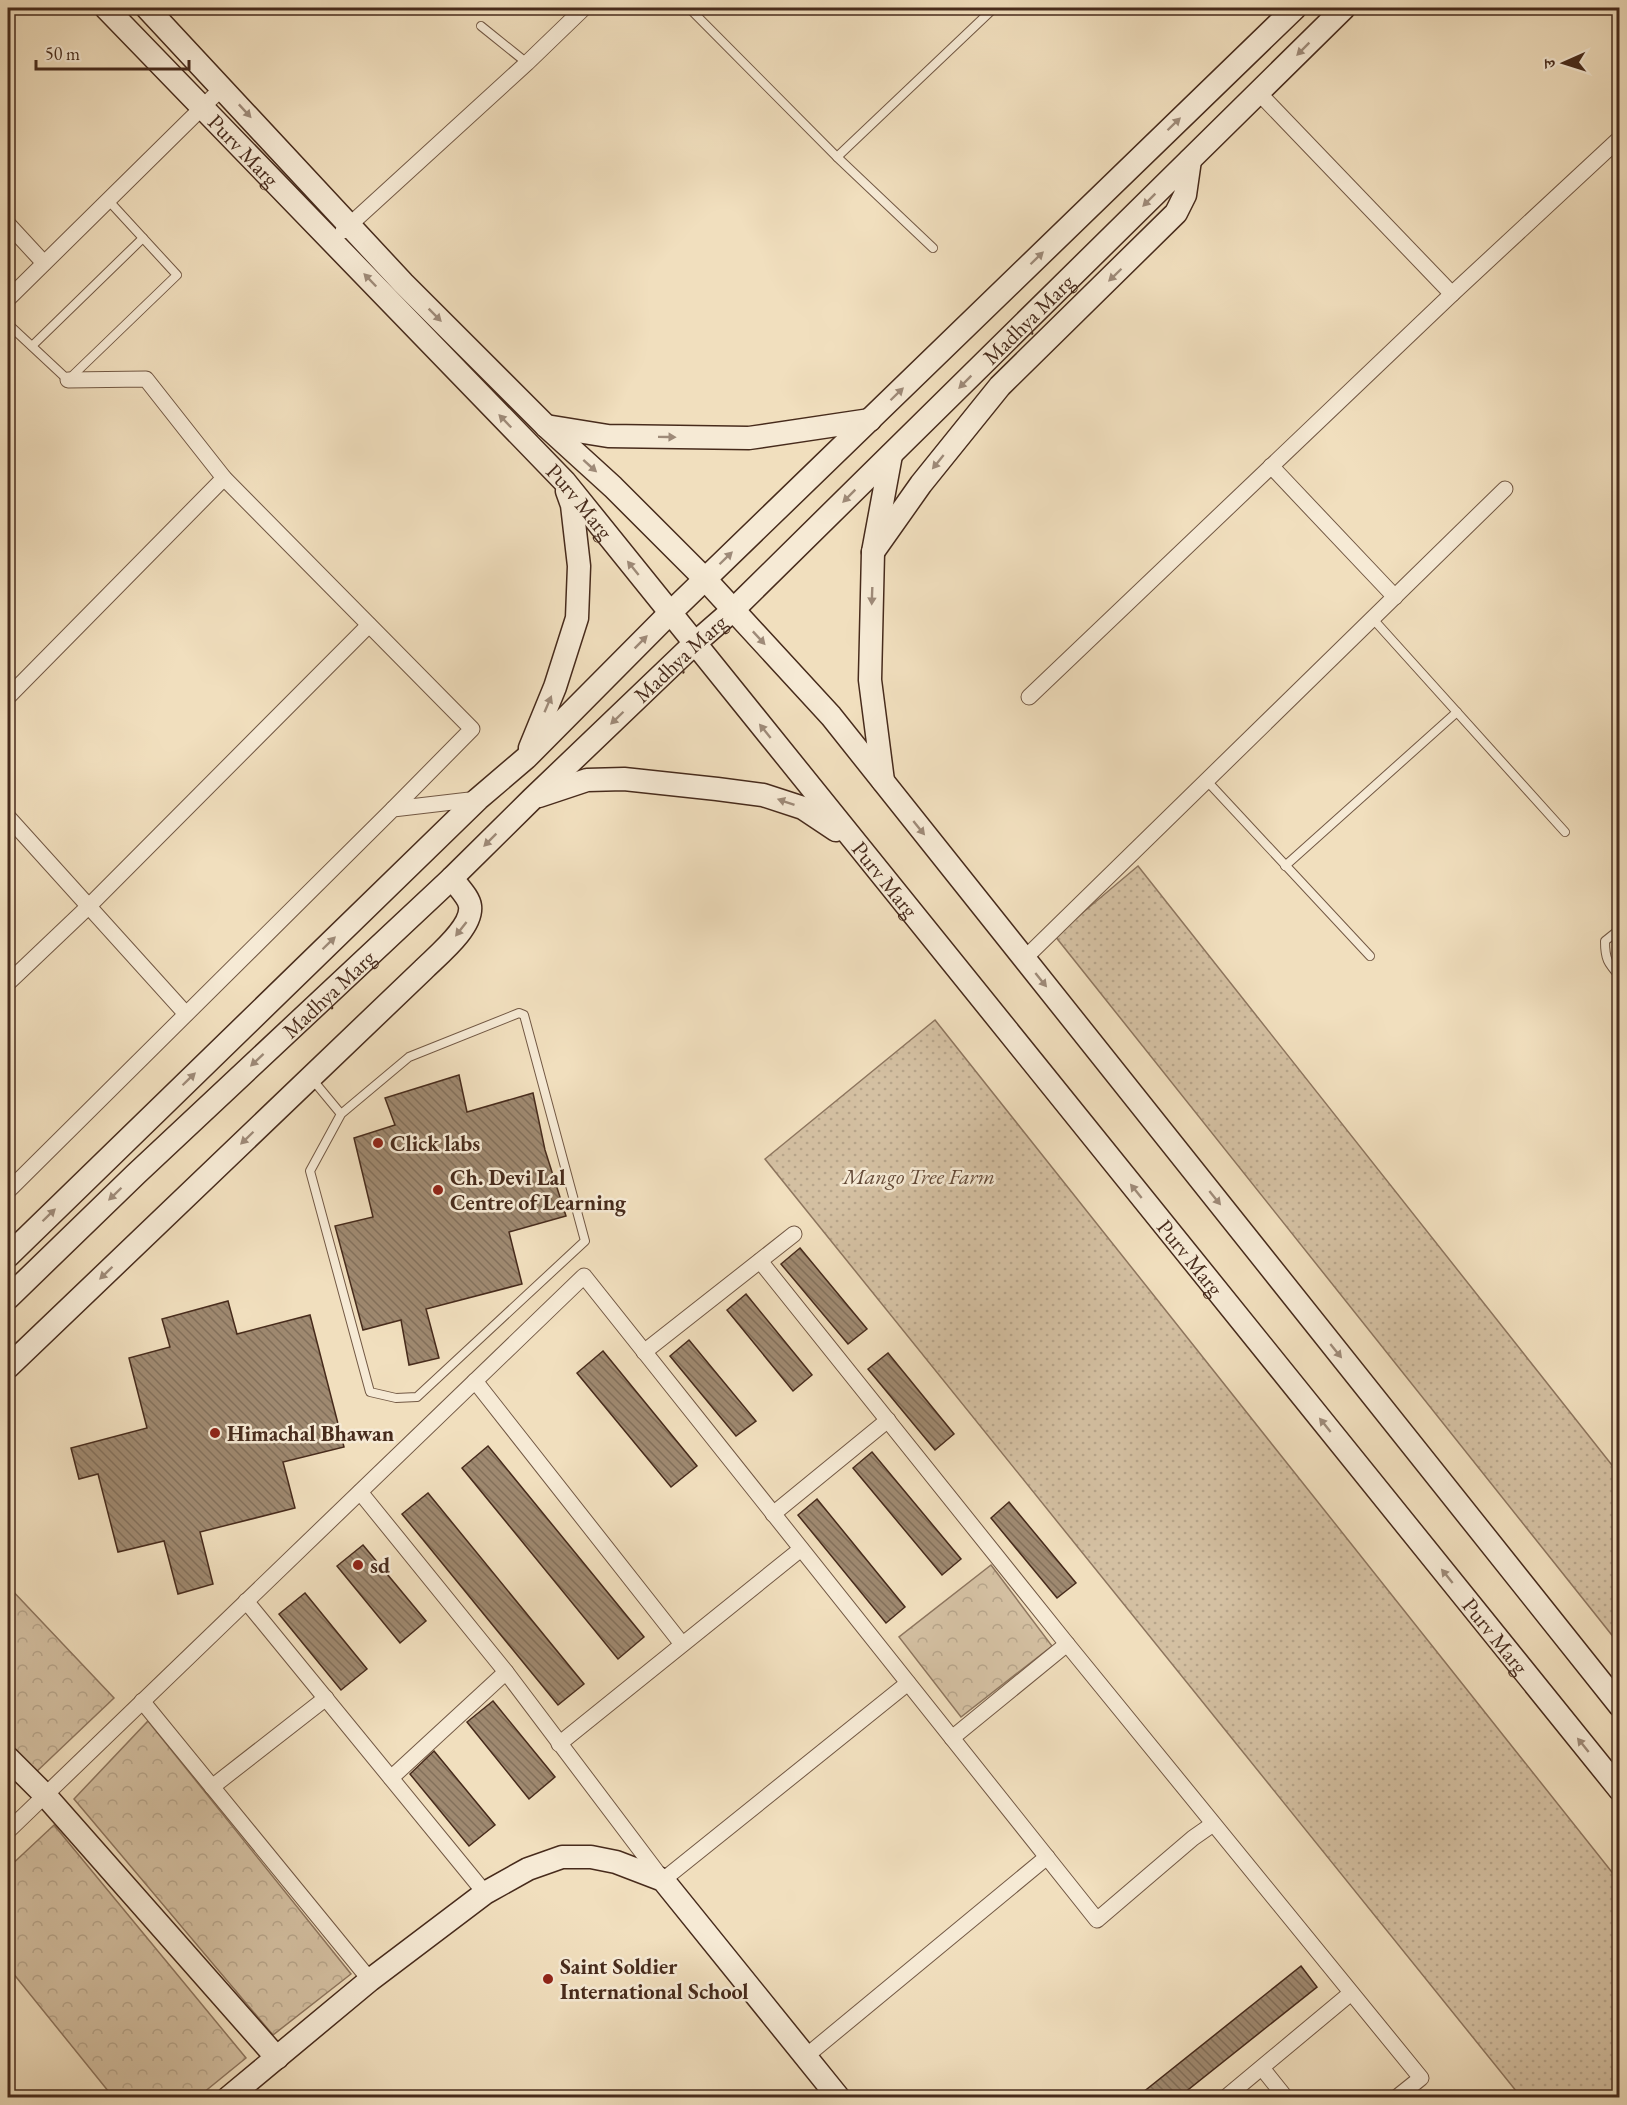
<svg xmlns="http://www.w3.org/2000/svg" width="1627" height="2105" font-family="'EB Garamond','Noto Serif Devanagari',serif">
  <defs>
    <pattern id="park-crowns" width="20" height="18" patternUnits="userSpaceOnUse" patternTransform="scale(1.5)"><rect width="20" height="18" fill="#d4c0a2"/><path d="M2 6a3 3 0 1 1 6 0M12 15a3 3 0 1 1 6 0" fill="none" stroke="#b7a58b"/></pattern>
    <pattern id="garden-dots" width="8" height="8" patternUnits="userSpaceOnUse" patternTransform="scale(1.5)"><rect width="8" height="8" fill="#d4c0a2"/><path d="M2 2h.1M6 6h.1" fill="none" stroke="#b7a58b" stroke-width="1.8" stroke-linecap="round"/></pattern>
    <pattern id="building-back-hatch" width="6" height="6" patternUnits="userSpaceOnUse" patternTransform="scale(1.5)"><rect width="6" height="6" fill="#9f8970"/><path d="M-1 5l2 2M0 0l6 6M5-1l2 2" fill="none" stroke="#83705b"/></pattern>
  </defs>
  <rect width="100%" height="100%" fill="#f1dfbe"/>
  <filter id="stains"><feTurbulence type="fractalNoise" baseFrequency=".00333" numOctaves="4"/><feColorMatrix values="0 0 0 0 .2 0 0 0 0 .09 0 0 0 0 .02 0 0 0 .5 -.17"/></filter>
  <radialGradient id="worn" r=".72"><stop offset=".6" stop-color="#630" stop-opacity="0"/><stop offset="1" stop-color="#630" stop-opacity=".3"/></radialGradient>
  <g fill="url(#park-crowns)" stroke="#8e765f" stroke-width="1.5">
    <path d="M 991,1565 L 1052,1646 L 961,1717 L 899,1637 Z"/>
    <path d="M 8,1586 L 114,1698 L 34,1774 L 8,1746 Z"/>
    <path d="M 148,1721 L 351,1974 L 273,2035 L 74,1799 Z"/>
    <path d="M 54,1825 L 246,2058 L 198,2097 L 113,2097 L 8,1967 L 8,1868 Z"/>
  </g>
  <g fill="url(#garden-dots)" stroke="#8e765f" stroke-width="1.5">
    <path d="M 1138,866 L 1619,1474 L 1619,1644 L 1055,936 Z"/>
    <path d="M 935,1020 L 1619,1881 L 1619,2097 L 1521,2097 L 765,1159 Z"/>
  </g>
  <g fill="url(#building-back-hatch)" stroke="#472b1c" stroke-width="1.5">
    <path d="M 459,1075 L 467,1112 L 533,1093 L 545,1150 L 566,1216 L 509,1232 L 522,1284 L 426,1309 L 439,1358 L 409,1365 L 401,1320 L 363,1330 L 335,1226 L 373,1217 L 354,1138 L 395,1125 L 385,1098 Z"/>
    <path d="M 800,1248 L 867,1329 L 848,1344 L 781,1264 Z"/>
    <path d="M 746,1294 L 812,1375 L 793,1391 L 727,1310 Z"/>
    <path d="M 228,1301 L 237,1334 L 310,1315 L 344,1447 L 283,1462 L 295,1508 L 200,1532 L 213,1584 L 178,1594 L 164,1541 L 118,1552 L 98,1474 L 79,1479 L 71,1448 L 147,1428 L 129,1358 L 170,1347 L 162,1319 Z"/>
    <path d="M 689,1340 L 756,1421 L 736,1436 L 670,1356 Z"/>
    <path d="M 603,1351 L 697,1466 L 671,1487 L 577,1373 Z"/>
    <path d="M 888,1353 L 954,1434 L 935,1450 L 868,1369 Z"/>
    <path d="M 488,1446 L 644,1637 L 618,1659 L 462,1468 Z"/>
    <path d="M 872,1452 L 961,1559 L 942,1575 L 853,1468 Z"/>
    <path d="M 428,1493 L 584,1684 L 558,1705 L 402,1514 Z"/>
    <path d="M 817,1499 L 905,1607 L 886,1623 L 798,1515 Z"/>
    <path d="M 1009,1502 L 1076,1583 L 1057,1598 L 991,1518 Z"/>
    <path d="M 363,1545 L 426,1621 L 400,1643 L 337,1566 Z"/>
    <path d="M 305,1593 L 367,1669 L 341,1690 L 279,1614 Z"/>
    <path d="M 493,1701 L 555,1777 L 529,1799 L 467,1722 Z"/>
    <path d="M 434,1751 L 495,1825 L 469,1846 L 410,1774 Z"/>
    <path d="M 1301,1966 L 1317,1987 L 1179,2097 L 1137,2097 Z"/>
  </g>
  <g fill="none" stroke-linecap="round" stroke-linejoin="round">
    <defs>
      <g id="lane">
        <path d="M 689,8 L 837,157 L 933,248"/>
        <path d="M 481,26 L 527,63"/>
        <path d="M 837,157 L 994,8"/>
        <path d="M 8,324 L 68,380 L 177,275 L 108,200"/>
        <path d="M 32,346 L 143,238"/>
        <path d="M 1373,619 L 1565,832"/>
        <path d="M 1207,781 L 1370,956"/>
        <path d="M 1285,866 L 1457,712"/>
        <path d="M 1620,929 L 1605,941 C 1605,960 1608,963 1620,977"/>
        <path d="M 312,1079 L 341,1114 L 409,1057 L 519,1013 L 524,1015 L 585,1241 L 417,1397 L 396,1398 L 370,1392 L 310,1171 L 341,1114"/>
      </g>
      <g id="street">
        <path d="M 1258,92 L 1452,294"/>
        <path d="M 8,224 L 44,263"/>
        <path d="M 343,231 L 527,63 L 584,8"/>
        <path d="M 8,299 L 223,87"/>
        <path d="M 68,380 L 146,379 L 224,478 L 472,729 L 393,809"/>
        <path d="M 1271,466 L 1395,597"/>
        <path d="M 8,697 L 224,478"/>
        <path d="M 1029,697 L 1452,294 L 1620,138"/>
        <path d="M 8,817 L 186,1014"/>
        <path d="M 1024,959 L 1505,489"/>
        <path d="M 8,983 L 89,906 L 369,625"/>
        <path d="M 8,1191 L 393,809 L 478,799"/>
        <path d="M 760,1261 L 1067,1644 L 1421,2078 L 1396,2098"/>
        <path d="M 644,1352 L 794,1234"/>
        <path d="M 475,1381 L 682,1644"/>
        <path d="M 360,1492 L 506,1672 L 663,1880 L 908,1683"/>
        <path d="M 773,1514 L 888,1420"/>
        <path d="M 246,1601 L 485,1893"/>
        <path d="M 142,1701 L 370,1980"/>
        <path d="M 952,1738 L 1067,1644"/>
        <path d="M 559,1744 L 801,1549"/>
        <path d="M 391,1778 L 506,1672"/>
        <path d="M 212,1787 L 326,1698"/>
        <path d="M 8,1831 L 584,1276 L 1097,1920 L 1193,1838 L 1213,1824"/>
        <path d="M 805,2057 L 1047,1857"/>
        <path d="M 1262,2068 L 1286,2098"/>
        <path d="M 1225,2098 L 1351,1993"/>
      </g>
      <g id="secondary">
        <path id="s1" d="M 106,8 L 565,482 L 1620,1790"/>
        <path d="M 147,8 L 403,283 L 546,426 L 613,487 L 705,579 L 831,716 L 1620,1706"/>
        <path d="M 546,426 L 608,436 L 749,438 L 870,420"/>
        <path d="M 873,552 L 921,484 L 1000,386 L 1176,213 L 1185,195 L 1190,160"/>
        <path d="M 530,748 L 555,687 L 577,618 L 579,566 L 572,505 L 567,491"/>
        <path d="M 883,781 L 870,680 L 873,552 L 891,455"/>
        <path d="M 539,796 L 587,780 L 624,779 L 717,789 L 763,795 L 803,808 L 836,830"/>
        <path d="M 8,1256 L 478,799 L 526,758 L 669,614 L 1295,8"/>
        <path id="s2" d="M 8,1298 L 136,1174 L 452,878 L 532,799 L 694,644 L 733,610 L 1344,8"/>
        <path d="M 8,1367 L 424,969 C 438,955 473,927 470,906 C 469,897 457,886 452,878"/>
        <path d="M 8,1758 L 45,1795 L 277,2058"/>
        <path d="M 228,2098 L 370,1980 L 485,1893 L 528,1869 L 562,1857 L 591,1857 L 616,1862 L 663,1880 L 839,2098"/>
      </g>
    </defs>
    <use href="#lane" stroke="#725844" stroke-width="10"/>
    <use href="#street" stroke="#725844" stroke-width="17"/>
    <use href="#secondary" stroke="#472b1c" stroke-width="25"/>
    <use href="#lane" stroke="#f6ead5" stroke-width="8"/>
    <use href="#street" stroke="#f6ead5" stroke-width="15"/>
    <use href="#secondary" stroke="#f6ead5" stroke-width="22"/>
  </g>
  <defs><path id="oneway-solid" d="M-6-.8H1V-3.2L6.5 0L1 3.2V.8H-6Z" transform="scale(1.5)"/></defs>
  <g fill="#9e8a78">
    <use href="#oneway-solid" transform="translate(1303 49) rotate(135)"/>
    <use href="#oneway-solid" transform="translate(245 111) rotate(47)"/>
    <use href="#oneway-solid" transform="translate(1174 124) rotate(-44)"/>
    <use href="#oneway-solid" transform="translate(1149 200) rotate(135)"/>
    <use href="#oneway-solid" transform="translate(1037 258) rotate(-44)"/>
    <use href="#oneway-solid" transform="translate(1115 275) rotate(136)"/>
    <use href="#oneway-solid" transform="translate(370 280) rotate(-134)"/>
    <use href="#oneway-solid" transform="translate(435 315) rotate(45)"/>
    <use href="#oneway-solid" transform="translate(965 382) rotate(135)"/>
    <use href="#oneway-solid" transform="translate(897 394) rotate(-44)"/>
    <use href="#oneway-solid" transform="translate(505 421) rotate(-134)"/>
    <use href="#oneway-solid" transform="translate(667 437) rotate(1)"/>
    <use href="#oneway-solid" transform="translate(938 462) rotate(129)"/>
    <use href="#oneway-solid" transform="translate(590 466) rotate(42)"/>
    <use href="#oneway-solid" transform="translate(849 496) rotate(135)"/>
    <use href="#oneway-solid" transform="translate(726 558) rotate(-44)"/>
    <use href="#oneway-solid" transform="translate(633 568) rotate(-129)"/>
    <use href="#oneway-solid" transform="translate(872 596) rotate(92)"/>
    <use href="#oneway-solid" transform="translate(759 638) rotate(47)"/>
    <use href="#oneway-solid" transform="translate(641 642) rotate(-45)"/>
    <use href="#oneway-solid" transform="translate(548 704) rotate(-67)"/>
    <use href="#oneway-solid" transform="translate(617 718) rotate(136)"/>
    <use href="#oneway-solid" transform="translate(765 731) rotate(-129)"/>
    <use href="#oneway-solid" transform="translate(786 802) rotate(-161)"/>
    <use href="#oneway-solid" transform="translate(919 828) rotate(51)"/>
    <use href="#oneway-solid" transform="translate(490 840) rotate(135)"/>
    <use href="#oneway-solid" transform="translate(461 929) rotate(128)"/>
    <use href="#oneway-solid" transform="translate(329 943) rotate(-44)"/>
    <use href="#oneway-solid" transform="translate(1041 980) rotate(51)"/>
    <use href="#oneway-solid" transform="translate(257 1060) rotate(137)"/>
    <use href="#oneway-solid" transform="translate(189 1079) rotate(-44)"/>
    <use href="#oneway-solid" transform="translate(247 1138) rotate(136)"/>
    <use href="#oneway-solid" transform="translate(1136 1191) rotate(-129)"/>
    <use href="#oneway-solid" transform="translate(115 1194) rotate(136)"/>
    <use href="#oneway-solid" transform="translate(1215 1198) rotate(51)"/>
    <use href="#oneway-solid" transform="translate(49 1215) rotate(-44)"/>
    <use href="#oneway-solid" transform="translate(106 1273) rotate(136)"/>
    <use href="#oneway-solid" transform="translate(1336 1351) rotate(51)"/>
    <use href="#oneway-solid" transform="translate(1325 1425) rotate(-129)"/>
    <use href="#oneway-solid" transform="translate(1447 1576) rotate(-129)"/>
    <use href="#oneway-solid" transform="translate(1583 1745) rotate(-129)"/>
  </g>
  <g fill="#8f2418" stroke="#f6ead5" stroke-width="2">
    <circle cx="378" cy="1143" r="6"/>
    <circle cx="438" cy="1190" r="6"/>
    <circle cx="215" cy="1433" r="6"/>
    <circle cx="358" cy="1565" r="6"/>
    <circle cx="548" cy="1979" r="6"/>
  </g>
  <g text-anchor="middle" stroke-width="5" stroke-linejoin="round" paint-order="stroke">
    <g font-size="22" fill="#472b1c" stroke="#f6ead5">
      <text dy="8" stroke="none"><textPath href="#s1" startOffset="198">Purv Marg</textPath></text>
      <text dy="8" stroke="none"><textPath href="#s2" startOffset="1414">Madhya Marg</textPath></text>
      <text dy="8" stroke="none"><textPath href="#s1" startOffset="684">Purv Marg</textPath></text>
      <text dy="8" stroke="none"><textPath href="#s2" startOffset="928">Madhya Marg</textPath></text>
      <text dy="8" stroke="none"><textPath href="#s1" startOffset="1170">Purv Marg</textPath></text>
      <text dy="8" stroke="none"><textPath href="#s2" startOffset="442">Madhya Marg</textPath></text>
      <text dy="8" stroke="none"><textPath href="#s1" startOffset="1656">Purv Marg</textPath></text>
      <text dy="8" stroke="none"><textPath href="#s1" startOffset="2142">Purv Marg</textPath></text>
    </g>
    <g font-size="22" font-weight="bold" fill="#472b1c" stroke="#f6ead5" text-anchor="start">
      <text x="390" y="1151">Click labs</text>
      <text x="450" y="1185">Ch. Devi Lal<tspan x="450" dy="25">Centre of Learning</tspan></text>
      <text x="227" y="1441">Himachal Bhawan</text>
      <text x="370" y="1573">sd</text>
      <text x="560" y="1974">Saint Soldier<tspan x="560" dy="25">International School</tspan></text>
    </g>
    <g font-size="22" font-style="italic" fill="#634937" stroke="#f6ead5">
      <text x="919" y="1184">Mango Tree Farm</text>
    </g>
  </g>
  <rect width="1627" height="2105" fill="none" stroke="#f1dfbe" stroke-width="30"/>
  <rect x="9" y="9" width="1609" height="2087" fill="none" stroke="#472b1c" stroke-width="3"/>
  <rect x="15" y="15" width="1597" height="2075" fill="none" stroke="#472b1c" stroke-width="1.5"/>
  <g transform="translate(1564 63) rotate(267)" stroke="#f6ead5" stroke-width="4.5" paint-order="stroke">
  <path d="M0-4.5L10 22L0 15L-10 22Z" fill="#472b1c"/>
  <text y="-9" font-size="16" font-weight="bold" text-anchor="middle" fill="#472b1c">उ</text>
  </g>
  <path d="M36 60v9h153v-9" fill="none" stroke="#472b1c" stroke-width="3"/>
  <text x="45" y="60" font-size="18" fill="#472b1c" stroke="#f6ead5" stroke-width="4.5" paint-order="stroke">50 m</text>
  <rect width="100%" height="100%" filter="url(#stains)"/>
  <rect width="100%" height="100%" fill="url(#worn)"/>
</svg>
